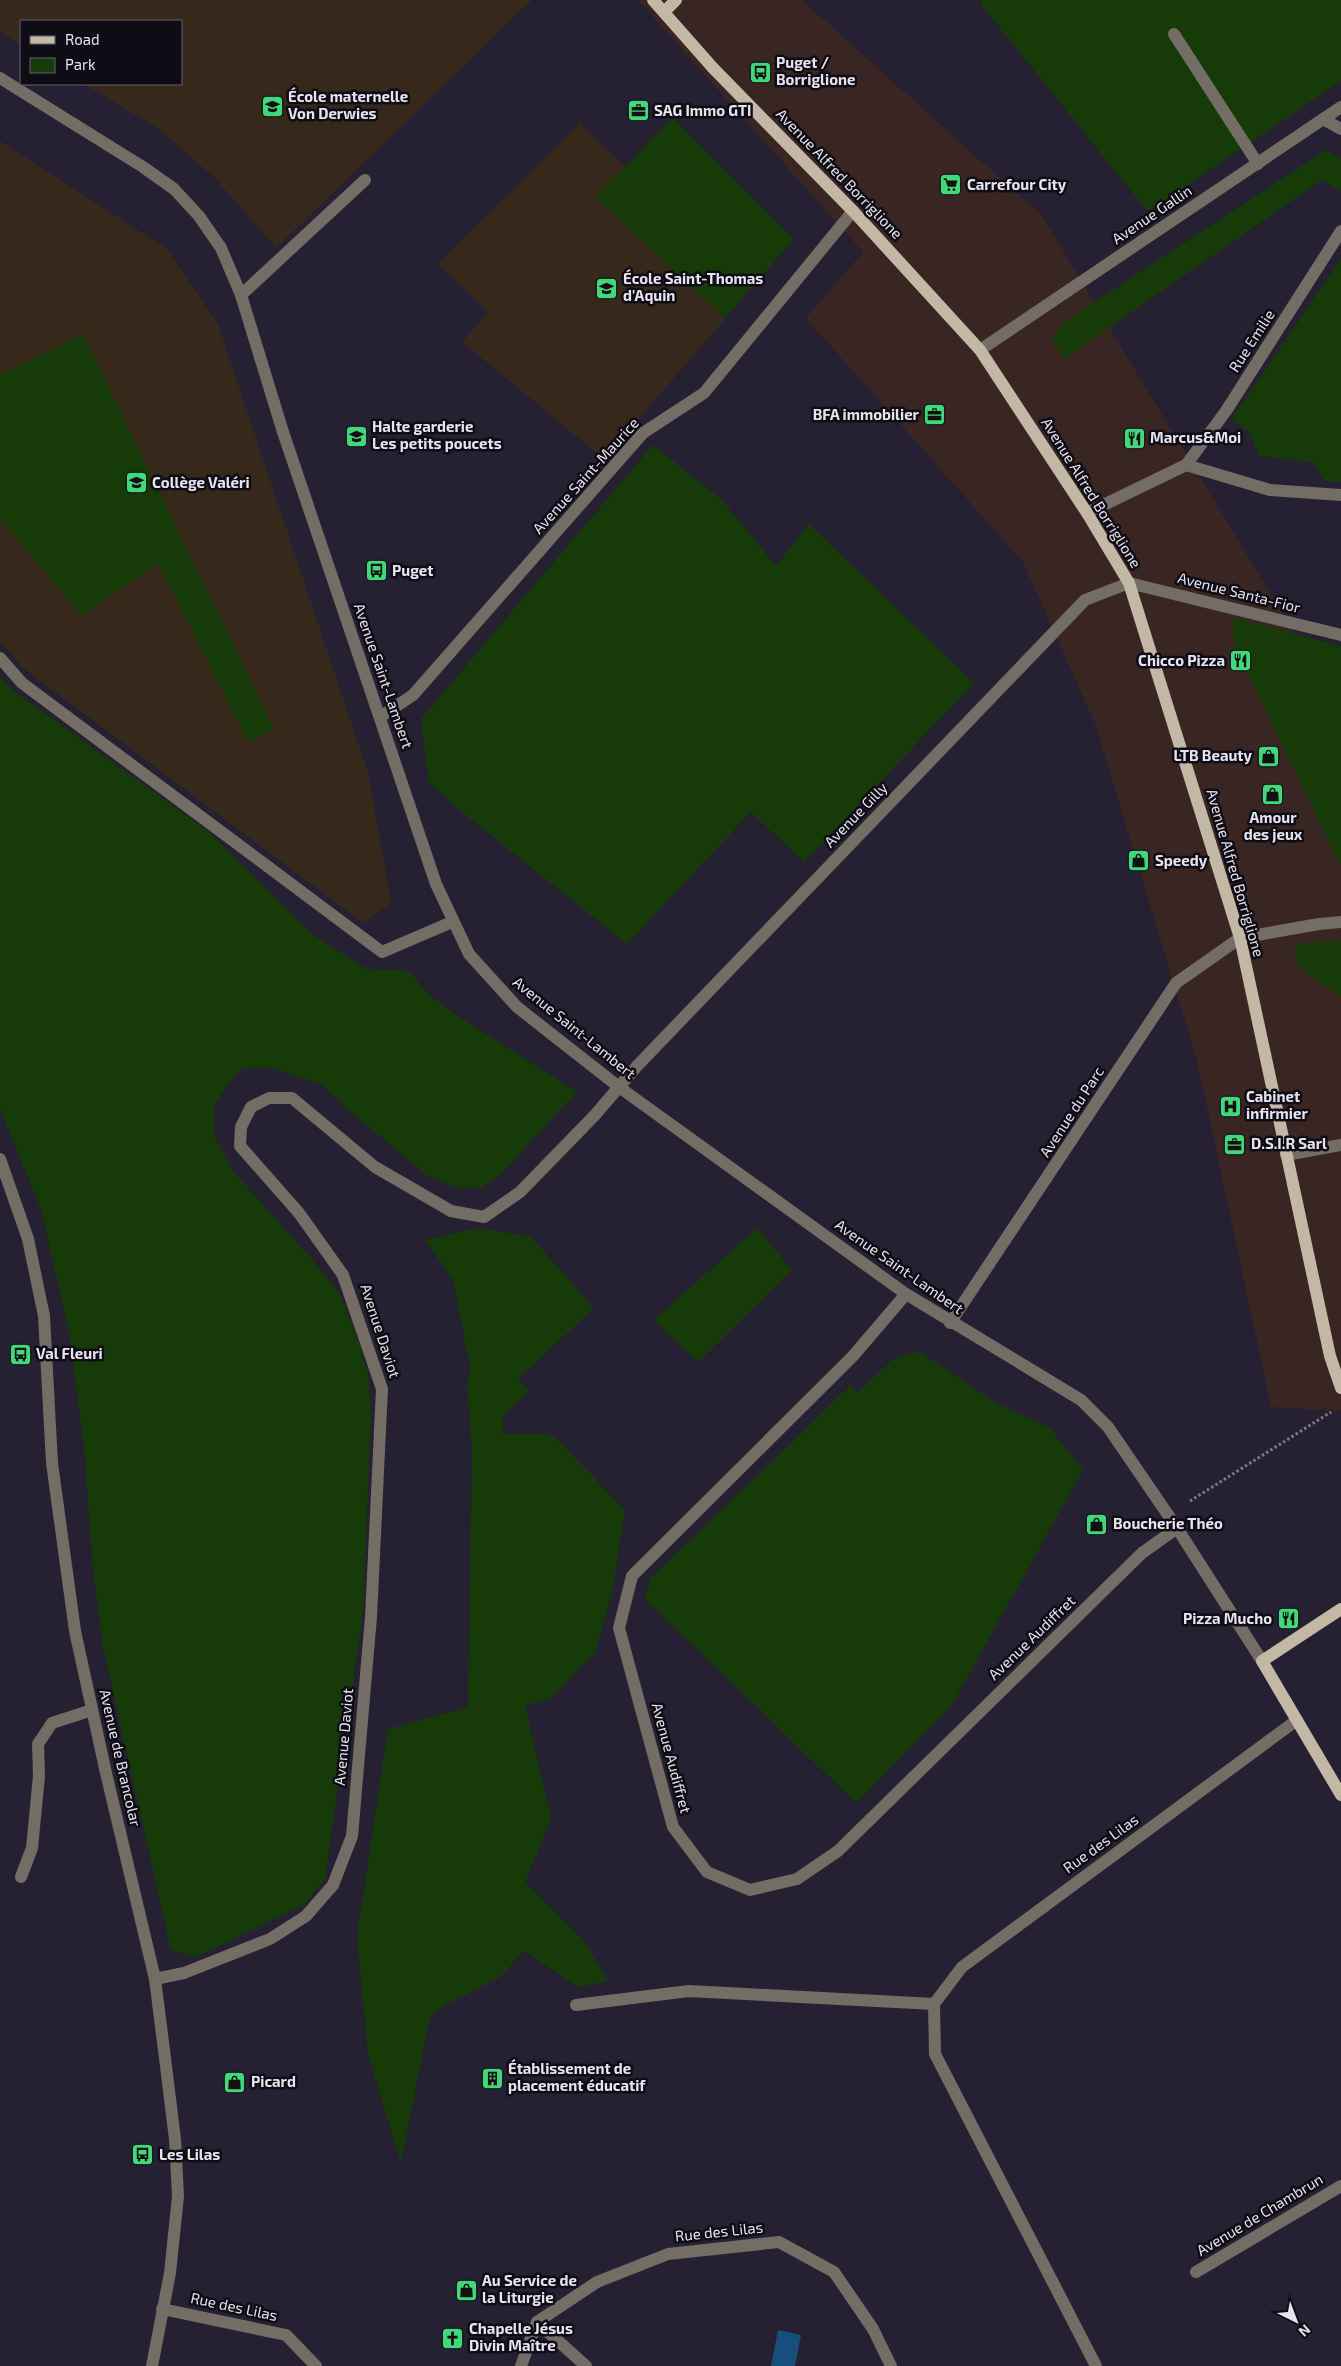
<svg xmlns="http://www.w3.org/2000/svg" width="1341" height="2366" font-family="'Exo 2',sans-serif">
  <rect width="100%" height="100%" fill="#262132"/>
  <path fill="#392623" d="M 638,0 L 802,0 L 1042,216 L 1330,692 L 1341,816 L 1341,1411 L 1271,1407 L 1197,1060 L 1095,723 L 1023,562 L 806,318 L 863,252 Z"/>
  <g fill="#36281b">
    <path d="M 0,0 L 532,0 L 276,248 L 214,177 L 159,129 L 84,84 L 181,84 L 181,21 L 21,21 L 21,45 L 0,32 Z"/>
    <path d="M 673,118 L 794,239 L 604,459 L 462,342 L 488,312 L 438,264 L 580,123 L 625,167 Z"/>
    <path d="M 0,141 L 167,249 L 218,324 L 369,776 L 391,903 L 363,923 L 23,668 L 0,642 Z"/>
  </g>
  <g fill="#173b08">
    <path d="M 983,0 L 1341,0 L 1341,81 L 1148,212 L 980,3 Z"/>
    <path d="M 673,118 L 794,239 L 725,318 L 595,197 Z"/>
    <path d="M 1326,150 L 1341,159 L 1341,191 L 1322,180 L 1065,358 L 1052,341 L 1064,322 Z"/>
    <path d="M 1341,259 L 1341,482 L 1324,481 L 1313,462 L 1260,456 L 1248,430 L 1231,420 Z"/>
    <path d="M 83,334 L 274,729 L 248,742 L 158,563 L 82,616 L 0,519 L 0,375 Z"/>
    <path d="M 653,445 L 721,499 L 776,566 L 809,524 L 974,683 L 804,862 L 751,812 L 627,944 L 458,809 L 429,782 L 421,719 Z"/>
    <path d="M 1231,617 L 1341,646 L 1341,867 L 1235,647 Z"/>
    <path d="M 0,677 L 10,688 L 209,832 L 313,935 L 367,969 L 408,971 L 432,997 L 456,1015 L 577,1092 L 496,1179 L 480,1188 L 455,1187 L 428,1176 L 359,1119 L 321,1084 L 271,1068 L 244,1068 L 230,1081 L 213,1107 L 215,1137 L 233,1171 L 311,1258 L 339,1293 L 356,1334 L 368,1373 L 371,1413 L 363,1613 L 325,1879 L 305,1904 L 196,1957 L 171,1950 L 103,1647 L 93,1568 L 84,1447 L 70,1337 L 41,1209 L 0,1109 Z"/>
    <path d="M 1341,940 L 1341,997 L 1298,966 L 1294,944 Z"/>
    <path d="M 478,1228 L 531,1237 L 594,1308 L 518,1379 L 529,1391 L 503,1416 L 503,1434 L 543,1434 L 555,1437 L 625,1510 L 612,1593 L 595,1653 L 550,1699 L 525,1705 L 551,1819 L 525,1882 L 584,1940 L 608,1981 L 578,1987 L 524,1951 L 500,1977 L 443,2006 L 430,2017 L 401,2163 L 368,2054 L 357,1936 L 388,1729 L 468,1707 L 472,1450 L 467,1383 L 470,1367 L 453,1280 L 425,1240 Z"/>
    <path d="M 757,1228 L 792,1270 L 698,1362 L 654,1320 Z"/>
    <path d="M 919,1351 L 996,1403 L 1050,1428 L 1083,1470 L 952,1705 L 856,1803 L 645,1599 L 651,1578 L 851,1385 L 858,1393 L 892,1360 Z"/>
  </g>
  <path fill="#174e7d" d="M 778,2330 L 801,2335 L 795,2366 L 771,2366 Z"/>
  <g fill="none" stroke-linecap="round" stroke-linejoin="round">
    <path stroke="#7d7988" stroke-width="3" stroke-dasharray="2.5 2.5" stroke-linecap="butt" d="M 1190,1501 L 1331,1412"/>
    <g stroke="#736d65" stroke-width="12">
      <path d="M 1174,34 L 1258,164"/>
      <path d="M 0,78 L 143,167 L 174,189 L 199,216 L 221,248 L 241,295 L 283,432 L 436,884 L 469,954 L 517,1007 L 619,1087 L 906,1294 L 1081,1400 L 1108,1427 L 1177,1528 L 1262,1661"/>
      <path d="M 1323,119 L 1341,129"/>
      <path d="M 241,295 L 365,180"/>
      <path d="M 980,350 L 1341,107"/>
      <path d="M 1186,465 L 1226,411 L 1341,231"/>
      <path d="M 1087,513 L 1186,465 L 1270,490 L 1341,495"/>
      <path d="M 0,658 L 22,683 L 382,952 L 452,922"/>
      <path d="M 380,717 L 413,695 L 643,433 L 704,393 L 853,211"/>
      <path d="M 1286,1155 L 1341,1145"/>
      <path d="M 0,1159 L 28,1239 L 44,1316 L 52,1463 L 75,1631 L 106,1773 L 155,1979 L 163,2042 L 175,2139 L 178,2196 L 170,2273 L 152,2366"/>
      <path d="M 906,1294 L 853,1356 L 632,1576 L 619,1628 L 673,1827 L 707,1872 L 750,1890 L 797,1879 L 838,1851 L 1142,1553 L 1177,1528"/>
      <path d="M 950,1323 L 1176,983 L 1240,938 L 1319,924 L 1341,922"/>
      <path d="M 21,1877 L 32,1848 L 39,1776 L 38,1744 L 52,1723 L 92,1710"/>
      <path d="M 155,1979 L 184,1973 L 270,1939 L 306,1916 L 333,1885 L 352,1836 L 371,1617 L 382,1389 L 343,1275 L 299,1213 L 240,1146 L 241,1127 L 251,1107 L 269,1098 L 292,1098 L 375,1167 L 451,1211 L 484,1217 L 520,1192 L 595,1115 L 637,1066 L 1085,600 L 1129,583 L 1341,635"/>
      <path d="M 576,2005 L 689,1991 L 934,2004"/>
      <path d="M 1196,2272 L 1341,2186"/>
      <path d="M 162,2309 L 286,2335 L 316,2366"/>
      <path d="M 537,2322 L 586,2366"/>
      <path d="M 521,2366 L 537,2322 L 597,2282 L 668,2254 L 779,2242 L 834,2272 L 873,2329 L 891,2366"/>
      <path d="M 1096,2366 L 935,2054 L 934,2004 L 962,1967 L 1297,1720"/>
    </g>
    <g stroke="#c3b8a6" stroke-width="12">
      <path d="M 653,0 L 713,68 L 853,211 L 980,350 L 1087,513 L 1129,583 L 1240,938 L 1330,1356 L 1341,1388"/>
      <path d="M 664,12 L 676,0"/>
      <path d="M 1341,1609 L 1262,1661 L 1341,1795"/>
    </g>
  </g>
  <defs>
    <symbol id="bus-square" viewBox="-11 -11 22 22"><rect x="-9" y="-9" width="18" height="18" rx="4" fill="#42d77b" stroke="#0e0c14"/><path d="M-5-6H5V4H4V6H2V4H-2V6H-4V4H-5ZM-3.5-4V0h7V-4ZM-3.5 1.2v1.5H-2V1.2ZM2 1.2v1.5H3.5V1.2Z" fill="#111"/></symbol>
    <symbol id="school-square" viewBox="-11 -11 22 22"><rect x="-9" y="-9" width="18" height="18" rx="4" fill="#42d77b" stroke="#0e0c14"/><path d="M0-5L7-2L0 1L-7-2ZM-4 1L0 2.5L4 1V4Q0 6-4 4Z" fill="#111"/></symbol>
    <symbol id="office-square" viewBox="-11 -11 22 22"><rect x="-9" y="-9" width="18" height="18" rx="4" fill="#42d77b" stroke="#0e0c14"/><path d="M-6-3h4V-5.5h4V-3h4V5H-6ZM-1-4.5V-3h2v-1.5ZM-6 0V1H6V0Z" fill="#111"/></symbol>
    <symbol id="supermarket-square" viewBox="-11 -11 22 22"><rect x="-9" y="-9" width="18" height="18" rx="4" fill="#42d77b" stroke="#0e0c14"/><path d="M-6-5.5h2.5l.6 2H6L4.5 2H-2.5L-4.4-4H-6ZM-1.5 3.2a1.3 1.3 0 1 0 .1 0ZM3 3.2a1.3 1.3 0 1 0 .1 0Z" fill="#111"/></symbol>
    <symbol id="restaurant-square" viewBox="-11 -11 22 22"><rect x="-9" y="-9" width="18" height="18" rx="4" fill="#42d77b" stroke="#0e0c14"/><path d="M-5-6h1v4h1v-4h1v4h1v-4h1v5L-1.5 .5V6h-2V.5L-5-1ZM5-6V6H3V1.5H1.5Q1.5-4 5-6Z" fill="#111"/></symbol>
    <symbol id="shop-square" viewBox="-11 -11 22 22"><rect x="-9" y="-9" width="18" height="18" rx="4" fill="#42d77b" stroke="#0e0c14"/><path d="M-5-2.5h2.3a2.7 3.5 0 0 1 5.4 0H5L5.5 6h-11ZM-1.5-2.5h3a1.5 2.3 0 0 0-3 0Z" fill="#111"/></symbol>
    <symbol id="hospital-square" viewBox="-11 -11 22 22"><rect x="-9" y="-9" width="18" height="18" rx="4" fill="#42d77b" stroke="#0e0c14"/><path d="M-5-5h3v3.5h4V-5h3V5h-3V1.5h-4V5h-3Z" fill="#111"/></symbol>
    <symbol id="building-square" viewBox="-11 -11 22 22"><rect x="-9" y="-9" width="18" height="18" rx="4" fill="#42d77b" stroke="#0e0c14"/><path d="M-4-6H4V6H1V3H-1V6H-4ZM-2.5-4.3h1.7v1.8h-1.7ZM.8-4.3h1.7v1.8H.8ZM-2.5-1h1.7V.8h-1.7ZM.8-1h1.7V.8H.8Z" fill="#111"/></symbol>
    <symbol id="church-square" viewBox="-11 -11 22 22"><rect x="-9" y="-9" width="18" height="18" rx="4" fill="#42d77b" stroke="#0e0c14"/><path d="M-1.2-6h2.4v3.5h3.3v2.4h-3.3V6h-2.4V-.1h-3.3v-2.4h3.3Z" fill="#111"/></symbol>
  </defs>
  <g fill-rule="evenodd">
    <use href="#bus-square" x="748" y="60" width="25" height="25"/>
    <use href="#school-square" x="260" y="94" width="25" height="25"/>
    <use href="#office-square" x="626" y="98" width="25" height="25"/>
    <use href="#supermarket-square" x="938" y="172" width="25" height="25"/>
    <use href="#school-square" x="594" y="276" width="25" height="25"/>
    <use href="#office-square" x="922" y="402" width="25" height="25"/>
    <use href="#school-square" x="344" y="424" width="25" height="25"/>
    <use href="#restaurant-square" x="1122" y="426" width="25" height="25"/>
    <use href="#school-square" x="124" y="470" width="25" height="25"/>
    <use href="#bus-square" x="364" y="558" width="25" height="25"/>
    <use href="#restaurant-square" x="1228" y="648" width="25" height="25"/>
    <use href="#shop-square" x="1256" y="744" width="25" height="25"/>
    <use href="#shop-square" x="1260" y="782" width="25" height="25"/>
    <use href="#shop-square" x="1126" y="848" width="25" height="25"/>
    <use href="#hospital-square" x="1218" y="1094" width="25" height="25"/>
    <use href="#office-square" x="1222" y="1132" width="25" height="25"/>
    <use href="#bus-square" x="8" y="1342" width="25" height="25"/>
    <use href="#shop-square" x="1084" y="1512" width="25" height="25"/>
    <use href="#restaurant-square" x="1276" y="1606" width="25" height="25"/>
    <use href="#building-square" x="480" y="2066" width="25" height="25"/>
    <use href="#shop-square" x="222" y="2070" width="25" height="25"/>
    <use href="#bus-square" x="130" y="2142" width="25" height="25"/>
    <use href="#shop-square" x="454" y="2278" width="25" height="25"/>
    <use href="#church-square" x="440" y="2326" width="25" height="25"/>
  </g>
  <g text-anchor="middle" stroke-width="5" stroke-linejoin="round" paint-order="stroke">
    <g font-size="15" font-weight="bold" fill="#e7e4f0" stroke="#0e0c14" text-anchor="start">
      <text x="776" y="68">Puget /<tspan x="776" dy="17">Borriglione</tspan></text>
      <text x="288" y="102">École maternelle<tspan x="288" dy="17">Von Derwies</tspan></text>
      <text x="654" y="116">SAG Immo GTI</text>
      <text x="967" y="190">Carrefour City</text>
      <text x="623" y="284">École Saint-Thomas<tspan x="623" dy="17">d'Aquin</tspan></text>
      <text x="919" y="420" text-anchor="end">BFA immobilier</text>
      <text x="372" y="432">Halte garderie<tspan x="372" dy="17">Les petits poucets</tspan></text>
      <text x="1150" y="443">Marcus&amp;Moi</text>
      <text x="152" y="488">Collège Valéri</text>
      <text x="392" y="576">Puget</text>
      <text x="1225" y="666" text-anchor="end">Chicco Pizza</text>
      <text x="1252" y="761" text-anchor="end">LTB Beauty</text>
      <text x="1273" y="823" text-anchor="middle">Amour<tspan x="1273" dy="17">des jeux</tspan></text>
      <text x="1155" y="866">Speedy</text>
      <text x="1246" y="1102">Cabinet<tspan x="1246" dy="17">infirmier</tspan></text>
      <text x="1251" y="1149">D.S.I.R Sarl</text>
      <text x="36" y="1359">Val Fleuri</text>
      <text x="1113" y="1529">Boucherie Théo</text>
      <text x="1272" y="1624" text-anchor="end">Pizza Mucho</text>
      <text x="508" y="2074">Établissement de<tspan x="508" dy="17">placement éducatif</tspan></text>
      <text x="251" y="2087">Picard</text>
      <text x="159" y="2160">Les Lilas</text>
      <text x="482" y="2286">Au Service de<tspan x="482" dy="17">la Liturgie</tspan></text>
      <text x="469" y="2334">Chapelle Jésus<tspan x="469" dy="17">Divin Maître</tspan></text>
    </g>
    <g font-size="15" fill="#e7e4f0" stroke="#0e0c14">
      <text transform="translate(839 174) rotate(46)" y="5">Avenue Alfred Borriglione</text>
      <text transform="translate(1152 215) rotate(-34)" y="5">Avenue Gallin</text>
      <text transform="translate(1252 341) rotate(-57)" y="5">Rue Emilie</text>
      <text transform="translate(586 476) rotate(-48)" y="5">Avenue Saint-Maurice</text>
      <text transform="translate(1091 493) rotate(58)" y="5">Avenue Alfred Borriglione</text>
      <text transform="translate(1239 593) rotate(14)" y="5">Avenue Santa-Fior</text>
      <text transform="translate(383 676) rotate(71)" y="5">Avenue Saint-Lambert</text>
      <text transform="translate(856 815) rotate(-46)" y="5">Avenue Gilly</text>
      <text transform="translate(1235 873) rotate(74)" y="5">Avenue Alfred Borriglione</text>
      <text transform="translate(574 1028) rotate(39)" y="5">Avenue Saint-Lambert</text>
      <text transform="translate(1072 1112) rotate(-57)" y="5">Avenue du Parc</text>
      <text transform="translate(899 1267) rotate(35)" y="5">Avenue Saint-Lambert</text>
      <text transform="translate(380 1331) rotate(72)" y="5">Avenue Daviot</text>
      <text transform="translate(1032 1638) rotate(-44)" y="5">Avenue Audiffret</text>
      <text transform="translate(344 1737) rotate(-85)" y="5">Avenue Daviot</text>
      <text transform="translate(120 1758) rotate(77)" y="5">Avenue de Brancolar</text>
      <text transform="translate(671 1758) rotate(75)" y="5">Avenue Audiffret</text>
      <text transform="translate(1101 1844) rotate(-36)" y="5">Rue des Lilas</text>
      <text transform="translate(1260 2215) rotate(-31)" y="5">Avenue de Chambrun</text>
      <text transform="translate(719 2232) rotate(-6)" y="5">Rue des Lilas</text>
      <text transform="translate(234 2307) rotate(12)" y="5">Rue des Lilas</text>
    </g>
  </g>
  <rect x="20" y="20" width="162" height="65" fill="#0e0c14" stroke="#65626c"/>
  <rect x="30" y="36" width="25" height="8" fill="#c3b8a6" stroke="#65626c"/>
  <text x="65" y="45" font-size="15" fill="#e7e4f0">Road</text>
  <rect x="30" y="58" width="25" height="15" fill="#173b08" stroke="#65626c"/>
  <text x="65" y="70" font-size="15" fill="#e7e4f0">Park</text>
  <g transform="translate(1296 2321) rotate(138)" stroke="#0e0c14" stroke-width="4" paint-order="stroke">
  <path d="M0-4L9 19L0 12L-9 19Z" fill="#e7e4f0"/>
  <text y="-8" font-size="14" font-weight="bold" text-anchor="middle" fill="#e7e4f0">N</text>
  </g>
</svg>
